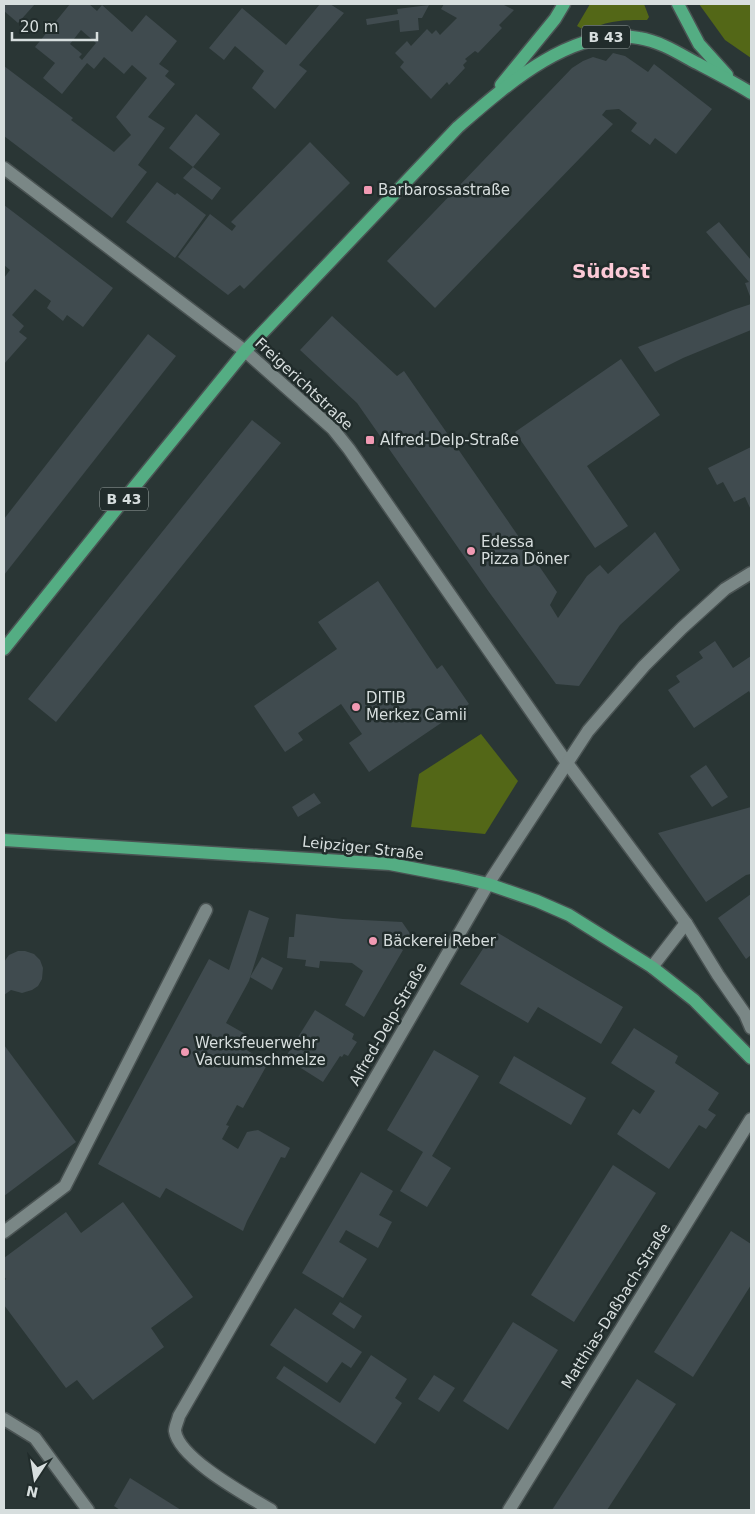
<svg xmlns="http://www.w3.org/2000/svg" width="755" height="1514" font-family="'DejaVu Sans',sans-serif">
  <rect width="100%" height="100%" fill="#2a3635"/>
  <g fill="#536717">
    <path d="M 590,4 L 644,4 L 649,17 L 647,20 C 622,20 609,20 586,31 L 577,26 Z"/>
    <path d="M 699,4 L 751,4 L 751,58 L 725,40 Z"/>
    <path d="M 481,734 L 518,781 L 485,834 L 411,827 L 419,774 Z"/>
  </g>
  <g fill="#404b4f" fill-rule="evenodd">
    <path d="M 4,4 L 35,4 L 18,23 L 4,11 Z"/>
    <path d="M 70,4 L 89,4 L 97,11 L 102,5 L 132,32 L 146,15 L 177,41 L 159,64 L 169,71 L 165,76 L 175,84 L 148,117 L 165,128 L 138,165 L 147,172 L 112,218 L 4,136 L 4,66 L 73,118 L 71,120 L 114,152 L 131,135 L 116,117 L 147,78 L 132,65 L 124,74 L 104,57 L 94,69 L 87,63 L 62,94 L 43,78 L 55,63 L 35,47 ZM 81,30 L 96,43 L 82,60 L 79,57 L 82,54 L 70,44 Z"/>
    <path d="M 320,4 L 330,4 L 344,13 L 299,65 L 307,71 L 275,109 L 252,88 L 264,71 L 235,46 L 224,60 L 209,48 L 242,8 L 286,45 Z"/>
    <path d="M 444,4 L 502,4 L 514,10 L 499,25 L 502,28 L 478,53 L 475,51 L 465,59 L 467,61 L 463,65 L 465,68 L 449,85 L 447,82 L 431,99 L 400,67 L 404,62 L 395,53 L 407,41 L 411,46 L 427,29 L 432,34 L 436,30 L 440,35 L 457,18 L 441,9 Z"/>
    <path d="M 429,5 L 422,18 L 418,18 L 419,30 L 400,32 L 399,20 L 367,25 L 366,19 L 398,14 L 397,9 Z"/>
    <path d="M 613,53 L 625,56 L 648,72 L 654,64 L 712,109 L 676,154 L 655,138 L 650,145 L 631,131 L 637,123 L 619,109 L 606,110 L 602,115 L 613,124 L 435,308 L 387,261 L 572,68 L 583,61 L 593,57 L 606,61 Z"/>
    <path d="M 196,114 L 220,134 L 193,167 L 221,188 L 212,200 L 183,178 L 193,167 L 169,148 Z"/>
    <path d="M 310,142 L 350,183 L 244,289 L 240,285 L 228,295 L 178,257 L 210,214 L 232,231 L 236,226 L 231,222 Z"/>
    <path d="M 157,182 L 175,195 L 177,193 L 206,215 L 175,258 L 126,222 Z"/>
    <path d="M 4,205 L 113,288 L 83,327 L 67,315 L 63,321 L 47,308 L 51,301 L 35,289 L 12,315 L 24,326 L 19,332 L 27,338 L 4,364 L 4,278 L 10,270 L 4,265 Z"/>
    <path d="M 719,222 L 751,260 L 751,299 L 745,283 L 749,282 L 706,232 Z"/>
    <path d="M 751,304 L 751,330 L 683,358 L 655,372 L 638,347 L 733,310 Z"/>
    <path d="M 332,316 L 397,376 L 404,371 L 557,592 L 550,605 L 558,618 L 587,576 L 600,565 L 608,574 L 655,532 L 680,570 L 620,625 L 579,686 L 556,684 L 489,592 L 357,403 L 300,350 Z"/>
    <path d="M 148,334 L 176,356 L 4,575 L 4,519 Z"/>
    <path d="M 621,359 L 660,415 L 587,466 L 628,526 L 595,548 L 515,432 Z"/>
    <path d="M 252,420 L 281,443 L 56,722 L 28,699 Z"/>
    <path d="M 751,447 L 751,510 L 745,497 L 734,502 L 723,482 L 717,485 L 708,468 Z"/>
    <path d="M 378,581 L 437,669 L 442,665 L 469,704 L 369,772 L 349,743 L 362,734 L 341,704 L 298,733 L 303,740 L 285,752 L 254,706 L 337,649 L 318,622 Z"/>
    <path d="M 715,641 L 733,668 L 751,656 L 751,695 L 749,691 L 694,728 L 668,690 L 680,682 L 676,676 L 703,658 L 699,652 Z"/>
    <path d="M 706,765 L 728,797 L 712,807 L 690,776 Z"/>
    <path d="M 314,793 L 321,803 L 298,817 L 292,807 Z"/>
    <path d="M 751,807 L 751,874 L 746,875 L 706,902 L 658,833 Z"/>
    <path d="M 751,894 L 751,955 L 746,959 L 718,918 Z"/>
    <path d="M 249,910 L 269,918 L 249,981 L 226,1023 L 247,1035 L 240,1046 L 268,1063 L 243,1108 L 237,1105 L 226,1125 L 229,1126 L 222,1139 L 238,1149 L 247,1132 L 258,1130 L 290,1148 L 285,1158 L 281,1157 L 247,1221 L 243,1231 L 166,1188 L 160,1198 L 98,1164 L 209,959 L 229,970 Z"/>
    <path d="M 296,914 L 343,919 L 402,922 L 411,935 L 400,948 L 403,950 L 364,1017 L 345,1005 L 363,971 L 352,963 L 320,961 L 319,968 L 305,966 L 306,960 L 287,958 L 289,937 L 294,937 Z"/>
    <path d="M 498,933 L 623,1007 L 601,1044 L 538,1007 L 528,1023 L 460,984 L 488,941 Z"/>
    <path d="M 18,951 L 25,951 L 34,954 L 40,960 L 43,968 L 42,979 L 38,986 L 32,990 L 22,993 L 11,990 L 4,995 L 4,962 L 9,955 Z"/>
    <path d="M 262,957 L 283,968 L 272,990 L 250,977 Z"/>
    <path d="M 315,1010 L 354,1034 L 352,1039 L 357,1042 L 348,1056 L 344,1054 L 342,1057 L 340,1056 L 323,1082 L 285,1058 Z"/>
    <path d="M 634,1028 L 678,1056 L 675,1063 L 719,1093 L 708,1110 L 716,1115 L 706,1129 L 699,1125 L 669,1169 L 617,1134 L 633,1109 L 640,1114 L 655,1091 L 611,1063 Z"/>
    <path d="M 4,1045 L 76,1142 L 4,1196 Z"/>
    <path d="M 434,1050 L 479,1076 L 432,1156 L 451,1168 L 427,1207 L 400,1191 L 423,1152 L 387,1130 Z"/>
    <path d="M 514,1056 L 586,1098 L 571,1125 L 499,1083 Z"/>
    <path d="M 613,1165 L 656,1193 L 574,1322 L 531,1295 Z"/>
    <path d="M 361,1172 L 393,1191 L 379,1215 L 392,1222 L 378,1248 L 346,1230 L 339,1242 L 367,1259 L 343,1298 L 302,1273 Z"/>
    <path d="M 123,1202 L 193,1297 L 151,1328 L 164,1347 L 93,1400 L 77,1380 L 66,1388 L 4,1305 L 4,1281 L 6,1279 L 4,1276 L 4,1258 L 66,1212 L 81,1233 Z"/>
    <path d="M 731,1231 L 751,1244 L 751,1285 L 693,1377 L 654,1352 Z"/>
    <path d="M 340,1302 L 362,1316 L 354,1329 L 332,1314 Z"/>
    <path d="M 295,1308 L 362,1352 L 351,1368 L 342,1362 L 327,1383 L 270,1345 Z"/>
    <path d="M 513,1322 L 558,1350 L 508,1430 L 463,1401 Z"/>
    <path d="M 371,1355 L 407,1379 L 395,1398 L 402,1403 L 375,1444 L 276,1378 L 284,1366 L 340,1403 Z"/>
    <path d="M 434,1375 L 455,1388 L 439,1412 L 418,1399 Z"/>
    <path d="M 637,1379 L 676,1404 L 607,1510 L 552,1510 Z"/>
    <path d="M 130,1478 L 181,1510 L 120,1510 L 114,1506 Z"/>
  </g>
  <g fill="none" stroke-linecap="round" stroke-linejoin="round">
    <defs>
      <g id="minor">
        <path d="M 4,168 L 245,351 L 333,429 L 349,449 L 567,763 L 686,923 L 718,975 L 745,1014 L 751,1028"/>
        <path d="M 652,967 L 686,923"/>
        <path d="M 4,1232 L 65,1186 L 206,910"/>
        <path d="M 4,1419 L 35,1438 L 88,1510"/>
        <path d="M 271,1510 C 248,1496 179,1459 175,1431 C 175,1426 178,1421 179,1416 L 488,884 L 588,731 L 644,666 L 682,628 L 725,589 L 751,573"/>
        <path d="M 509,1510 L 751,1119"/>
      </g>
      <g id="major">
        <path d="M 678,4 L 699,44 L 727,75"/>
        <path d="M 501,85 L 555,19 L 564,4"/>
        <path d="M 4,649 L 118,507 L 245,351 L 458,127 C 504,87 573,25 639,38 C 658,41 675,51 691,60 C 712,71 732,81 751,93"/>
        <path d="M 4,840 L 390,864 L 458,877 L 488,884 L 537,901 L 569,915 L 652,967 L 694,1000 L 751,1058"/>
      </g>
    </defs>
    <use href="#minor" stroke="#4a5353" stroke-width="15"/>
    <use href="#major" stroke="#4a5353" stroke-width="15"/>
    <use href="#minor" stroke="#7a8786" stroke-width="12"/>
    <use href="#major" stroke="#54ad83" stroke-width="12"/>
  </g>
  <g fill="#f19ab3" stroke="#212c2b" stroke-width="2">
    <rect x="363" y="185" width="10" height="10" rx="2.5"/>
    <rect x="365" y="435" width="10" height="10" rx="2.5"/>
    <circle cx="471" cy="551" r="5"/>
    <circle cx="356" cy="707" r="5"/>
    <circle cx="373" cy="941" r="5"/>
    <circle cx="185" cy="1052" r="5"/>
  </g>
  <g text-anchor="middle" stroke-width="5" stroke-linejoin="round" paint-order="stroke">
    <g fill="#212c2b" stroke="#a0a9a8" stroke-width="1">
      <rect x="582" y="25.5" width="48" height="23" rx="4"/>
      <rect x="100" y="487.5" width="48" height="23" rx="4"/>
    </g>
    <g font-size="14" font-weight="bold" fill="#d7dede">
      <text x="606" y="42">B 43</text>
      <text x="124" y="504">B 43</text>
    </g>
    <g font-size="15" fill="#d7dede" stroke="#212c2b" text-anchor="start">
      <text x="378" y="195">Barbarossastraße</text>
      <text x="380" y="445">Alfred-Delp-Straße</text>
      <text x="481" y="547">Edessa<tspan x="481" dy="17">Pizza Döner</tspan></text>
      <text x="366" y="703">DITIB<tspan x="366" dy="17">Merkez Camii</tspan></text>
      <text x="383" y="946">Bäckerei Reber</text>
      <text x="195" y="1048">Werksfeuerwehr<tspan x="195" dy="17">Vacuumschmelze</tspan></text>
    </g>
    <g font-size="15" fill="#d7dede" stroke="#212c2b">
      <text transform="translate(304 384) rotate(43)" y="5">Freigerichtstraße</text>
      <text transform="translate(363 848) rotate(6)" y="5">Leipziger Straße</text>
      <text transform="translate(388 1024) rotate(-60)" y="5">Alfred-Delp-Straße</text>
      <text transform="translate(616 1306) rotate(-58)" y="5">Matthias-Daßbach-Straße</text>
    </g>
    <g font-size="20" font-weight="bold" fill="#fccad7" stroke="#212c2b">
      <text x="611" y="278">Südost</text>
    </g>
  </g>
  <rect width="755" height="1514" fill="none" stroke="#d7dede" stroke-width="10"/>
  <g transform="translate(35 1479) rotate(192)" stroke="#212c2b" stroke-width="4" paint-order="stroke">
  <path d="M0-4L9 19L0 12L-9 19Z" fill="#d7dede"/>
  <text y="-8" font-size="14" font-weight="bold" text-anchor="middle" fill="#d7dede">N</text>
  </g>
  <path d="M12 32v8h85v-8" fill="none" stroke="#d7dede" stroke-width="2.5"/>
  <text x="20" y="32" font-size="15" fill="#d7dede" stroke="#212c2b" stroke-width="4" paint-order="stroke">20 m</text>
</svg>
